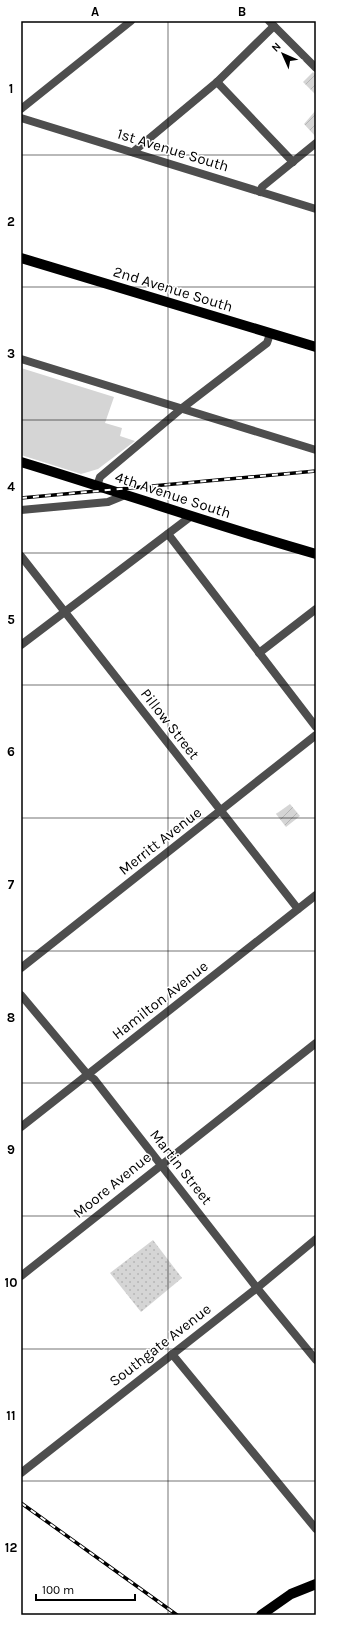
<svg xmlns="http://www.w3.org/2000/svg" width="337" height="1636" font-family="Karla,sans-serif">
  <defs>
    <pattern id="grass-dots" width="8" height="8" patternUnits="userSpaceOnUse"><rect width="8" height="8" fill="#d5d5d5"/><path d="M2 2h.1M6 6h.1" fill="none" stroke="#b5b5b5" stroke-width="1.8" stroke-linecap="round"/></pattern>
    <pattern id="garden-furrows" width="10" height="10" patternUnits="userSpaceOnUse"><rect width="10" height="10" fill="#d5d5d5"/><path d="M-1 1l2-2M0 10L10 0M9 11l2-2" fill="none" stroke="#b5b5b5"/></pattern>
  </defs>
  <rect width="100%" height="100%" fill="#fff"/>
  <path fill="url(#grass-dots)" d="M 153,1240 L 182,1278 L 141,1312 L 110,1273 Z"/>
  <path fill="#d5d5d5" d="M 21,368 L 114,397 L 105,423 L 122,428 L 120,436 L 135,441 L 98,469 L 81,474 L 21,455 Z"/>
  <g fill="url(#garden-furrows)">
    <path d="M 313,72 L 316,75 L 316,95 L 303,82 Z"/>
    <path d="M 316,110 L 316,137 L 304,124 Z"/>
    <path d="M 290,804 L 300,816 L 286,827 L 276,814 Z"/>
  </g>
  <g fill="none" stroke-linecap="round" stroke-linejoin="round">
    <g stroke="#4e4e4e" stroke-width="8">
      <path d="M 269,21 L 316,68"/>
      <path d="M 217,82 L 293,162"/>
      <path d="M 21,109 L 131,21"/>
      <path d="M 21,118 L 316,209"/>
      <path d="M 133,152 L 217,82 L 274,26"/>
      <path d="M 260,192 L 262,187 L 316,143"/>
      <path d="M 21,359 L 316,450"/>
      <path d="M 97,486 L 100,477 L 181,409 L 267,343 L 270,334"/>
      <path d="M 21,510 L 108,502 L 125,495"/>
      <path d="M 168,534 L 316,727"/>
      <path d="M 21,556 L 298,909"/>
      <path d="M 21,645 L 190,517"/>
      <path d="M 259,653 L 316,609"/>
      <path d="M 21,968 L 316,735"/>
      <path d="M 21,995 L 88,1075 L 94,1079 L 257,1288 L 316,1360"/>
      <path d="M 21,1127 L 316,895"/>
      <path d="M 21,1276 L 316,1043"/>
      <path d="M 172,1354 L 316,1529"/>
      <path d="M 21,1473 L 257,1288 L 316,1239"/>
    </g>
    <g stroke="#000" stroke-width="10">
      <path d="M 21,258 L 316,347"/>
      <path d="M 21,462 C 120,492 217,526 316,554"/>
      <path d="M 261,1615 L 291,1594 L 316,1584"/>
    </g>
    <defs>
      <g id="rail">
        <path d="M 21,498 L 316,471"/>
        <path d="M 21,1503 L 177,1615"/>
      </g>
    </defs>
    <use href="#rail" stroke="#000" stroke-width="3.5"/>
    <use href="#rail" stroke="#fff" stroke-width="2" stroke-dasharray="6" stroke-linecap="butt"/>
  </g>
  <path fill="none" stroke="#000" stroke-width="1" stroke-opacity="0.55" d="M 168,21 L 168,1615M 21,155 L 316,155M 21,287 L 316,287M 21,420 L 316,420M 21,553 L 316,553M 21,685 L 316,685M 21,818 L 316,818M 21,951 L 316,951M 21,1083 L 316,1083M 21,1216 L 316,1216M 21,1349 L 316,1349M 21,1481 L 316,1481"/>
  <g text-anchor="middle" stroke-width="3" stroke-linejoin="round" paint-order="stroke">
    <g font-size="15" fill="#000" stroke="#fff">
      <text transform="translate(173 150) rotate(17)" y="5">1st Avenue South</text>
      <text transform="translate(173 289) rotate(17)" y="5">2nd Avenue South</text>
      <text transform="translate(173 495) rotate(18)" y="5">4th Avenue South</text>
      <text transform="translate(170 724) rotate(52)" y="5">Pillow Street</text>
      <text transform="translate(160 841) rotate(-38)" y="5">Merritt Avenue</text>
      <text transform="translate(160 1000) rotate(-38)" y="5">Hamilton Avenue</text>
      <text transform="translate(181 1167) rotate(52)" y="5">Martin Street</text>
      <text transform="translate(112 1185) rotate(-39)" y="5">Moore Avenue</text>
      <text transform="translate(160 1345) rotate(-38)" y="5">Southgate Avenue</text>
    </g>
  </g>
  <rect width="337" height="1636" fill="none" stroke="#ffffff" stroke-width="44"/>
  <g transform="translate(283 54) rotate(315)" stroke="#ffffff" stroke-width="3" paint-order="stroke">
  <path d="M0-3L7 15L0 10L-7 15Z" fill="#000000"/>
  <text y="-6" font-size="11" font-weight="bold" text-anchor="middle" fill="#000000">N</text>
  </g>
  <path d="M36 1594v6h99v-6" fill="none" stroke="#000000" stroke-width="2"/>
  <text x="42" y="1594" font-size="12" fill="#000000" stroke="#ffffff" stroke-width="3" paint-order="stroke">100 m</text>
  <rect x="22" y="22" width="293" height="1592" fill="none" stroke="#000" stroke-width="1.5"/>
  <g font-size="13" text-anchor="middle" font-weight="bold" fill="#000">
    <text x="95" y="16">A</text>
    <text x="242" y="16">B</text>
    <text x="11" y="93">1</text>
    <text x="11" y="226">2</text>
    <text x="11" y="358">3</text>
    <text x="11" y="491">4</text>
    <text x="11" y="624">5</text>
    <text x="11" y="756">6</text>
    <text x="11" y="889">7</text>
    <text x="11" y="1022">8</text>
    <text x="11" y="1154">9</text>
    <text x="11" y="1287">10</text>
    <text x="11" y="1420">11</text>
    <text x="11" y="1552">12</text>
  </g>
</svg>
